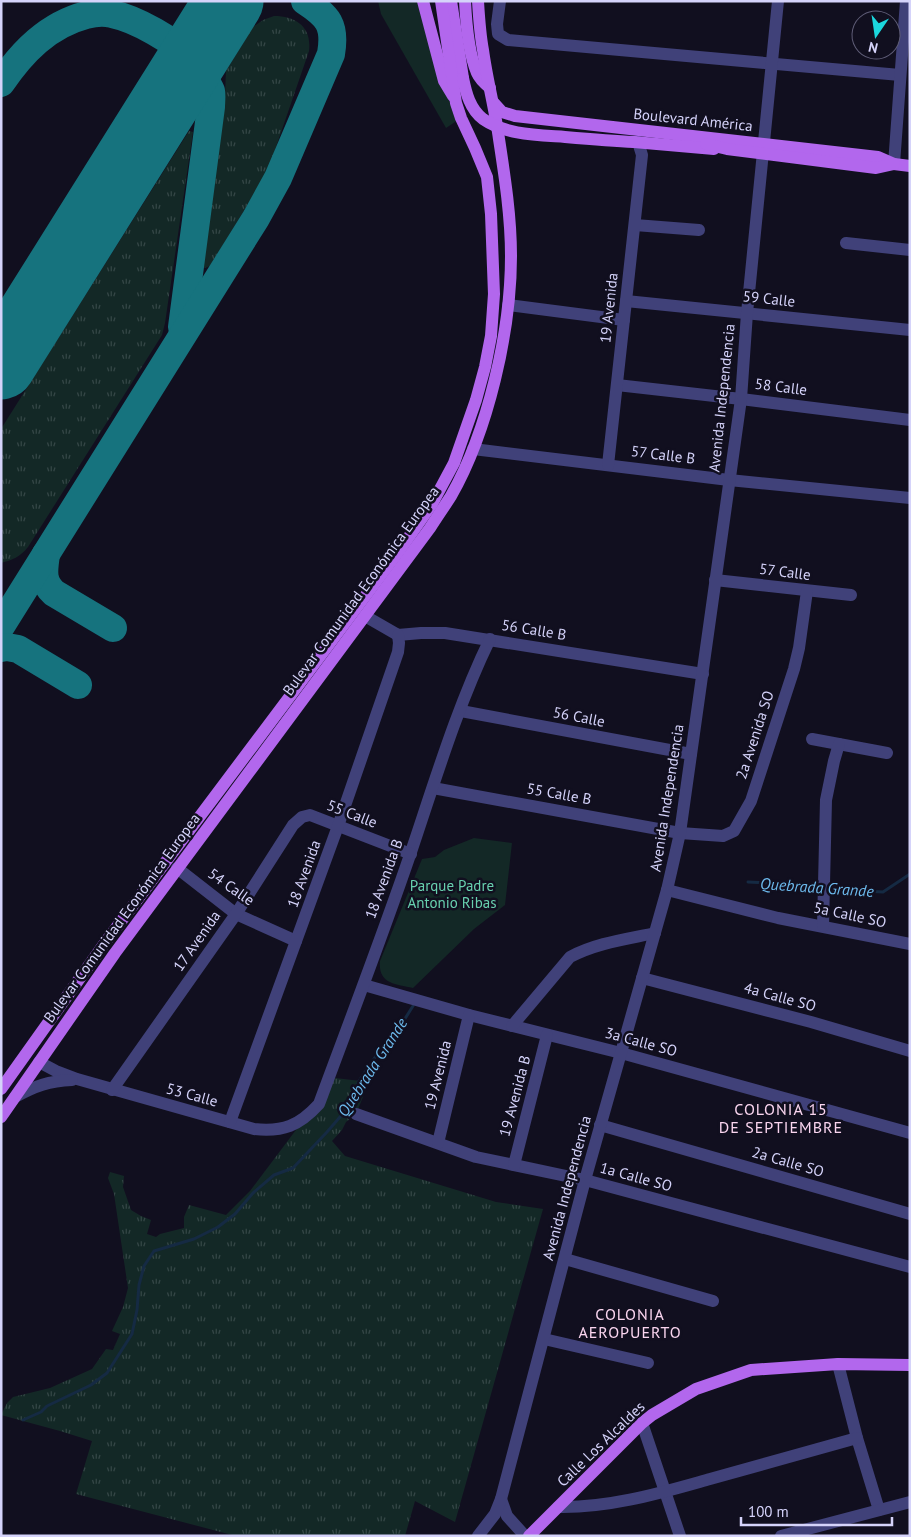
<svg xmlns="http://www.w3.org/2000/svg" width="911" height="1537" font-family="'PT Sans',sans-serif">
  <defs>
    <pattern id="grass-tufts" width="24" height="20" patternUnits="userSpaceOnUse" patternTransform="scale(1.25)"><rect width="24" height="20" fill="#132826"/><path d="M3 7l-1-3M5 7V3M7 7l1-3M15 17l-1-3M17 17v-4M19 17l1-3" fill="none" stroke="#344646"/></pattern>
  </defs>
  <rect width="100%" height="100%" fill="#110f1f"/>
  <g fill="url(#grass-tufts)">
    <path d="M 274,16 C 296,16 312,27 309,51 L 267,173 L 210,266 L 205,268 L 201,263 L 225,95 L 226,71 L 253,27 L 263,20 Z"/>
    <path d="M 189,131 L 193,132 L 165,323 L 162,335 L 28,547 C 20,557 12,560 1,563 L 1,429 Z"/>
    <path d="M 335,1078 L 369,1082 L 356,1114 L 346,1122 L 342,1130 L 332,1141 L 345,1156 L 496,1202 L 543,1209 L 455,1522 L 415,1501 L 405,1536 L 236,1536 L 76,1494 L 92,1441 L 60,1431 L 1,1415 L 7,1403 L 13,1397 L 50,1388 L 92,1369 L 106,1349 L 113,1350 L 120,1334 L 112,1331 L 123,1307 L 128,1288 L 114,1194 L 108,1178 L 110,1172 L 124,1176 L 123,1187 L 131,1210 L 141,1216 L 151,1220 L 147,1234 L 156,1237 L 160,1234 L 184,1228 L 184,1217 L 189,1205 L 226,1215 L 250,1191 Z"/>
  </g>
  <g fill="#132826">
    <path d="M 378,1 L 423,1 L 461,118 L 446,128 L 381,14 Z"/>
    <path d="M 474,838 L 512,843 L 505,905 L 474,929 L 413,988 C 395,984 378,984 380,961 L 422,859 L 435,857 L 444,850 Z"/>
  </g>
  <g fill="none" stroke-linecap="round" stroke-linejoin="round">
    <g stroke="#152a43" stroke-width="3">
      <path d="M 748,882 L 788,884 L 820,888"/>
      <path d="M 826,889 L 883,892 L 910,874"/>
      <path d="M 23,1420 L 41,1412 L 47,1406 L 91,1385 L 107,1373 L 132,1334 L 137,1310 L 139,1285 L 144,1266 L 154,1251 L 194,1239 L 218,1227 L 235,1214 L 253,1193 L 274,1175 L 293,1168 L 327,1132 L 346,1110 L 359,1081 L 380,1050 L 401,1025 L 413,1006"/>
    </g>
    <g stroke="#16737e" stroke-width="28">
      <path d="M 228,3 L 230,1"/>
      <path d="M 1,83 C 22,52 48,25 86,15 C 94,13 104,12 112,14 C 137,19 174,41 191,58 C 195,62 209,86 211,91 C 212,96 211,102 211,107 L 182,327"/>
      <path d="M 46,554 C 44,570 41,581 54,593 L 113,628"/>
      <path d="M 1,626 L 256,218 L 278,178 L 331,54 C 336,25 328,16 305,1"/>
      <path d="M 1,648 L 7,647 L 18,649 L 78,685"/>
    </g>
    <path stroke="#16737e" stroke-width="69" d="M 1,365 L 229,1"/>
    <g stroke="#404179" stroke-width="12">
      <path d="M 500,1 L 497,24 L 498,34 L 508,40 L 900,75"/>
      <path d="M 894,164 L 906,1"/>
      <path d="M 635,225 L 699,230"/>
      <path d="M 846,243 L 910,250"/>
      <path d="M 626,301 L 910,330"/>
      <path d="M 508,305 L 624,320"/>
      <path d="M 617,385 L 741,399 L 910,420"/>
      <path d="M 473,449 L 729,480 L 910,498"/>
      <path d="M 608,465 L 642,155 L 638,142"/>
      <path d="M 715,580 L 851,595"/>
      <path d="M 365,616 L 398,635 L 421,633 L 445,633 L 703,674"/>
      <path d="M 461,711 L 691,754"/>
      <path d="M 812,739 L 887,753"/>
      <path d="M 433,788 L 680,833 L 723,836 L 734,831 L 751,801 L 794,669 L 799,648 L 807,591"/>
      <path d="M 177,868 L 236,914 L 296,941"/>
      <path d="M 667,890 L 778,918 L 910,944"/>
      <path d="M 823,926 L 826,800 L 834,761 L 839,744"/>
      <path d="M 642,978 L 811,1022 L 910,1051"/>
      <path d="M 364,985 L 469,1015 L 621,1053 L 910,1133"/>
      <path d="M 512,1026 L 570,957 C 596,943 627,939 655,933"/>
      <path d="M 39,1062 L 56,1071 L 77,1079 L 254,1129 C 283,1132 299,1126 319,1104 C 350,1020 382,937 411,852 C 435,781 457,707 490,639"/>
      <path d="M 112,1090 L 236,914 L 293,825 L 302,817 L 310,815 L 411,854"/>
      <path d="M 15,1097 C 35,1086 49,1081 72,1080"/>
      <path d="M 356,1114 L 476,1157 L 585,1180 L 910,1267"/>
      <path d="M 230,1122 L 338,826 L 398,652 L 399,643 L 398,635"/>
      <path d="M 600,1125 L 910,1214"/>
      <path d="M 438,1143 L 469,1015"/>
      <path d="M 514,1165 L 547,1035"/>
      <path d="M 565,1259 L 713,1301"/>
      <path d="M 544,1339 L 648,1363"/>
      <path d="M 838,1364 L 857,1438 L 879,1510"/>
      <path d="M 642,1423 L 680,1536"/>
      <path d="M 501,1499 L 507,1516 L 525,1536"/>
      <path d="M 558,1507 C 611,1508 660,1493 710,1479 C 759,1465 808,1452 857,1438"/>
      <path d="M 478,1536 L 495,1514 L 501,1499 L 585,1180 L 667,890 L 680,833 L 741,399 L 747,313 L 778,1"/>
      <path d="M 781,1536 L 910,1502"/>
    </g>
    <g stroke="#b267ed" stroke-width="12">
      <path d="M 423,1 L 444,81 L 453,96"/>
      <path d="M 451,1 L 463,78"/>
      <path d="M 465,1 C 466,22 469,54 477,73 C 480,80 485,84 490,88"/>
      <path d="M 493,102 L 502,112 L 515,116 L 878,157 L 894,164 L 910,166"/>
      <path d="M 634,142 L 714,149"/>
      <path d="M 706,144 L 727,149 L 876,168 L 894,164"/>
      <path d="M 1,1089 L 107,940 L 399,551 L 432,504 L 454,463 L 476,400 L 485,367 L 491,336 L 494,294 L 491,214 L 487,177 L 475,148 L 461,118 L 456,103 L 441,1"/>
      <path d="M 1,1117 L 115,953 L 430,528 C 437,517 444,507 451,496 C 488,431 511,331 511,256 C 511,217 505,178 499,139 C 495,109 487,80 483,50 C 480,34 479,18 478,1"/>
      <path d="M 529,1536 L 642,1423 L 652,1415 L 696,1389 L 751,1370 L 838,1364 L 910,1365"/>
    </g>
    <path stroke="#b267ed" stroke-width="12" d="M 463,78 C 466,93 470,109 483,119 C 506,135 537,135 565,137 C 588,139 611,141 634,142"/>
  </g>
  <g text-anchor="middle" stroke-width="5" stroke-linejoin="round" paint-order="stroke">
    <g font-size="15" fill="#d5d3fa" stroke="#110f1f">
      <text transform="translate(693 120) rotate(6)" y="5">Boulevard América</text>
      <text transform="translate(769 299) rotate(6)" y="5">59 Calle</text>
      <text transform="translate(609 308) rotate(-84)" y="5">19 Avenida</text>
      <text transform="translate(781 387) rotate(7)" y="5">58 Calle</text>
      <text transform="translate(722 398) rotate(-84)" y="5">Avenida Independencia</text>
      <text transform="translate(663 455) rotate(7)" y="5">57 Calle B</text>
      <text transform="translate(785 572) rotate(7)" y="5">57 Calle</text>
      <text transform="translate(361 591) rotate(-54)" y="5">Bulevar Comunidad Económica Europea</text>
      <text transform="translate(534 630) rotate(9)" y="5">56 Calle B</text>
      <text transform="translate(579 717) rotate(11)" y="5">56 Calle</text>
      <text transform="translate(755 735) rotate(-72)" y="5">2a Avenida SO</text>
      <text transform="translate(559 794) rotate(10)" y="5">55 Calle B</text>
      <text transform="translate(667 798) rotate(-81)" y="5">Avenida Independencia</text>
      <text transform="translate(352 814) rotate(21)" y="5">55 Calle</text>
      <text transform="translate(304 874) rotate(-70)" y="5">18 Avenida</text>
      <text transform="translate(384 879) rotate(-70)" y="5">18 Avenida B</text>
      <text transform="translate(231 887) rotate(35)" y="5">54 Calle</text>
      <text transform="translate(850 915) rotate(12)" y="5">5a Calle SO</text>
      <text transform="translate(122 918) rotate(-54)" y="5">Bulevar Comunidad Económica Europea</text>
      <text transform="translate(197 941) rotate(-55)" y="5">17 Avenida</text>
      <text transform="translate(780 997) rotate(15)" y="5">4a Calle SO</text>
      <text transform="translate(641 1042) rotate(15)" y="5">3a Calle SO</text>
      <text transform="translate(438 1075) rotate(-76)" y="5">19 Avenida</text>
      <text transform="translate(192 1095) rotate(15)" y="5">53 Calle</text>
      <text transform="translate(515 1096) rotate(-75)" y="5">19 Avenida B</text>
      <text transform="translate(788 1162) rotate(16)" y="5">2a Calle SO</text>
      <text transform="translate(636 1177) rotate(15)" y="5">1a Calle SO</text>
      <text transform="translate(567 1188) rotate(-75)" y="5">Avenida Independencia</text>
      <text transform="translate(601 1444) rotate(-44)" y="5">Calle Los Alcaldes</text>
    </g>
    <g font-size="15" fill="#68d0af" stroke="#110f1f">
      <text x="452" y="891">Parque Padre<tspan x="452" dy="17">Antonio Ribas</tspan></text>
    </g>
    <g font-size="16" font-style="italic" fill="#6dbaed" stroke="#110f1f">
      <text transform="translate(817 887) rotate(4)" y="6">Quebrada Grande</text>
      <text transform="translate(372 1067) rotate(-57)" y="6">Quebrada Grande</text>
    </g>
    <g font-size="16" letter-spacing="1" fill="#fad5ef" stroke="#110f1f">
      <text x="781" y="1115">COLONIA 15<tspan x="781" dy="18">DE SEPTIEMBRE</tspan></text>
      <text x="630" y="1320">COLONIA<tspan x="630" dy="18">AEROPUERTO</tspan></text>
    </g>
  </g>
  <rect width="911" height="1537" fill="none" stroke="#d5d3fa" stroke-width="5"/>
  <g transform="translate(876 35) rotate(193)"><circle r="24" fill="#110f1f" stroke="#5f5d77"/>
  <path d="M0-4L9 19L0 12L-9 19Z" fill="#1bd7dd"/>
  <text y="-8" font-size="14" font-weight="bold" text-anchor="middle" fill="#d5d3fa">N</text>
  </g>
  <path d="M741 1517v8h151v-8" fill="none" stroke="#d5d3fa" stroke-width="2.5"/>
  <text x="748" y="1517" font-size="15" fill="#d5d3fa" stroke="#110f1f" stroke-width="4" paint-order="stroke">100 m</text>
</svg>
